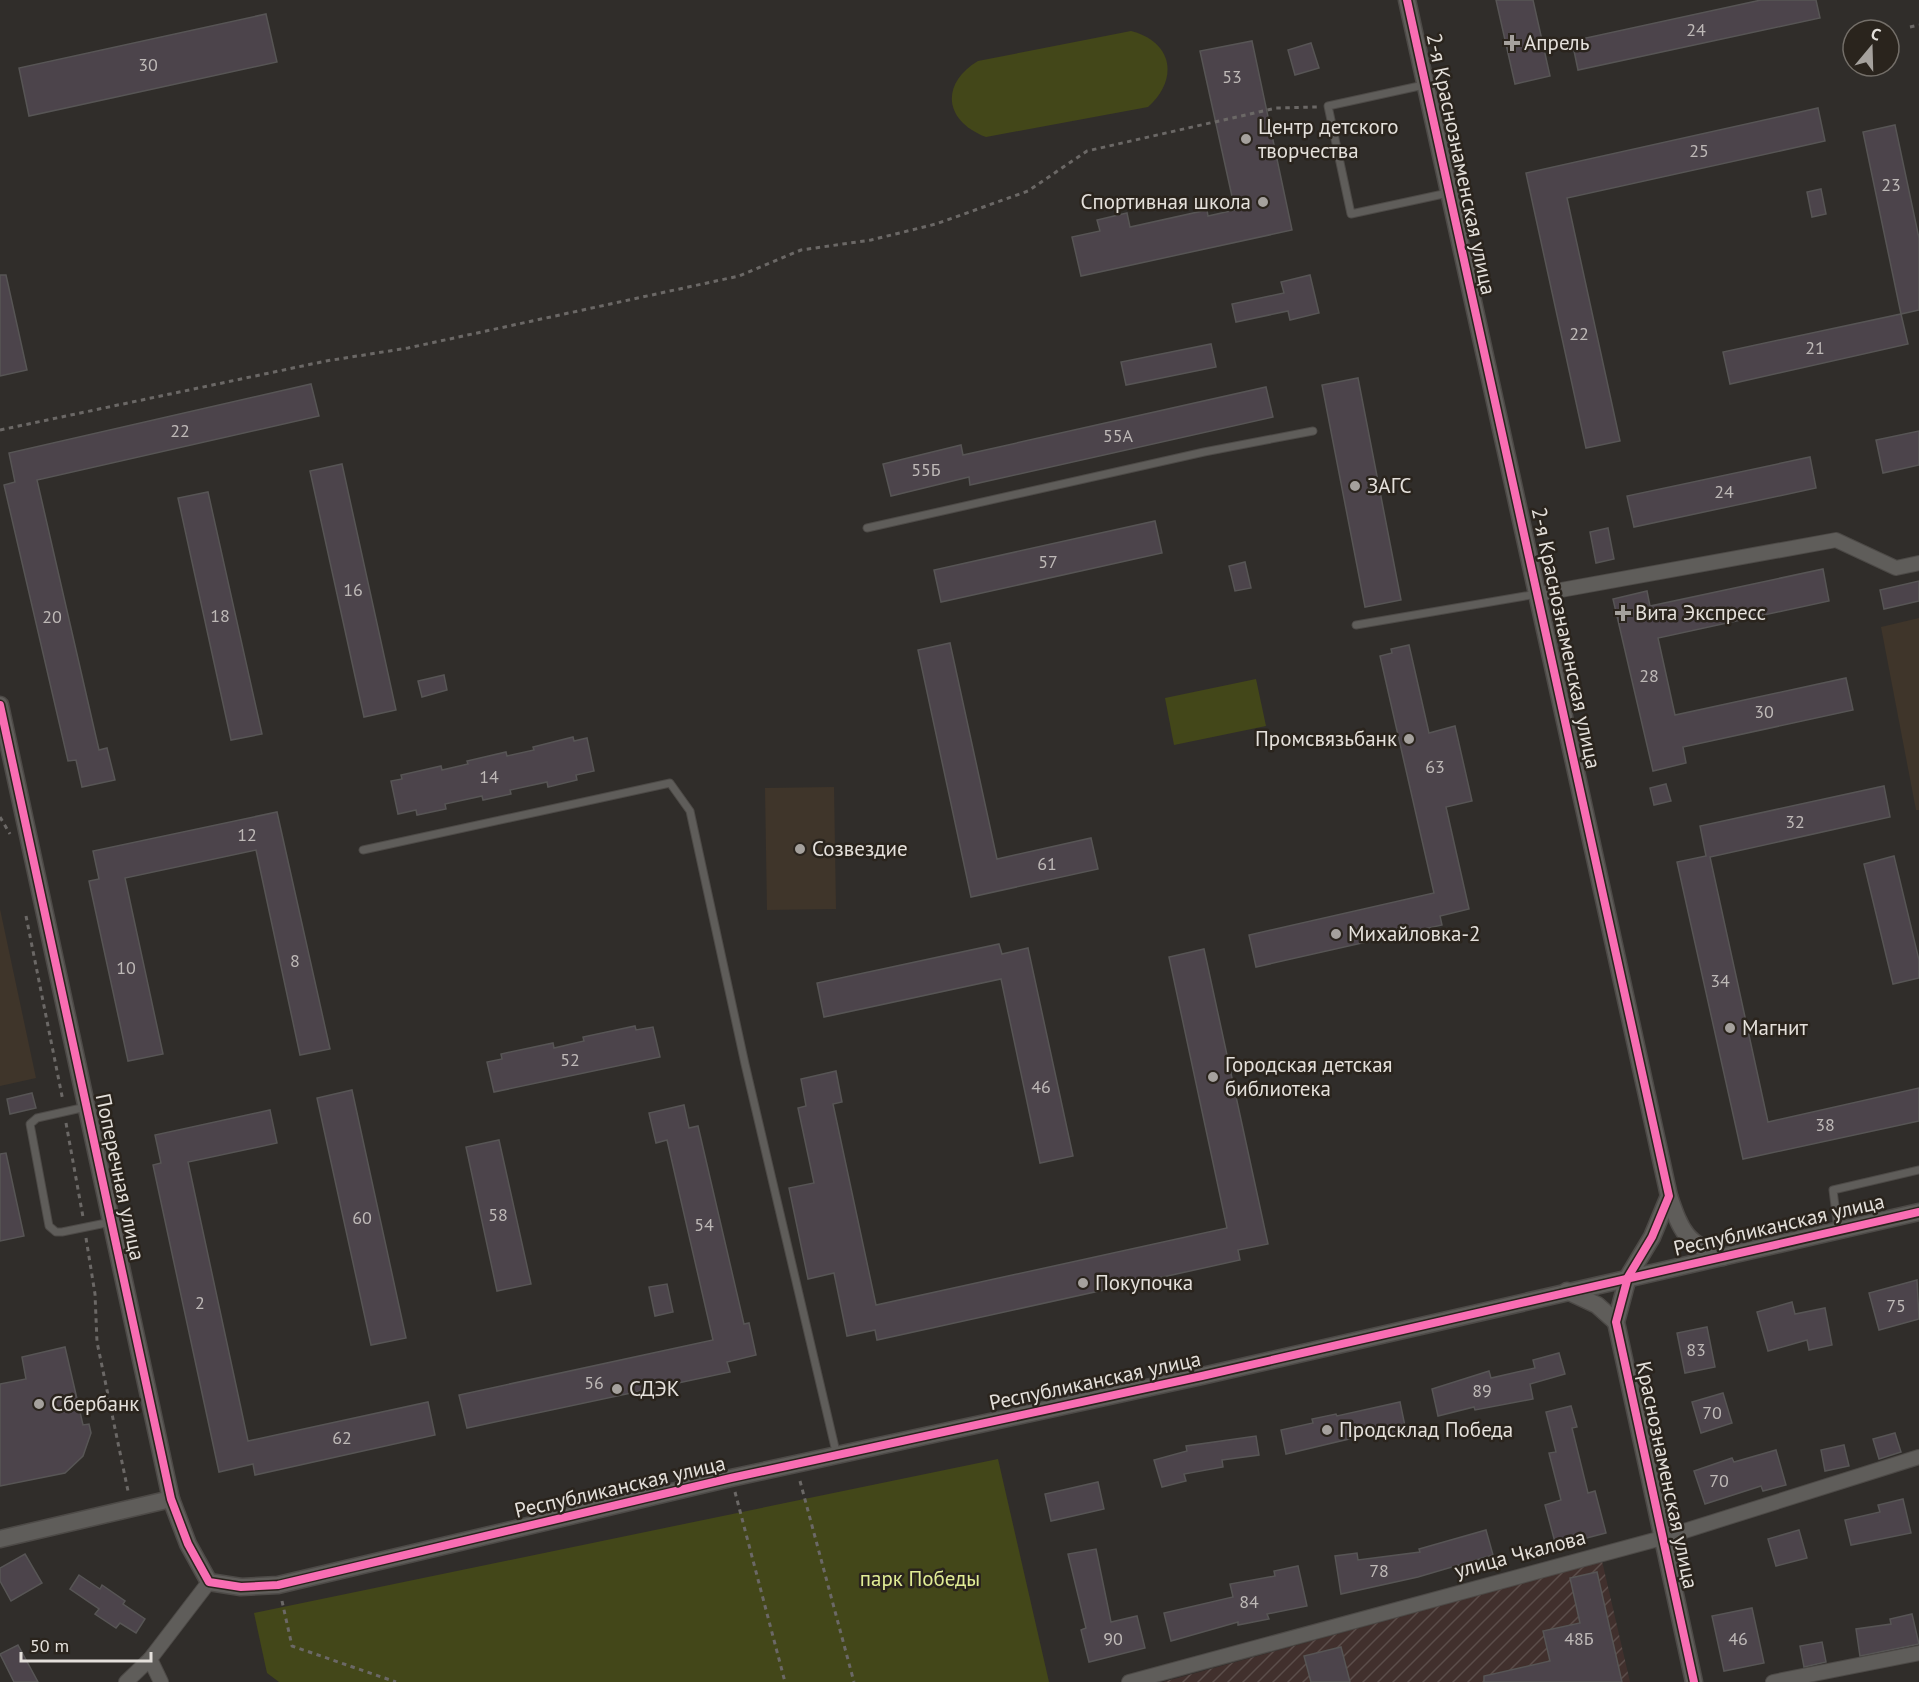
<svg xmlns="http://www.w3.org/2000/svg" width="1919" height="1682" font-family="'PT Sans',sans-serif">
  <defs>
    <pattern id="industrial-furrows" width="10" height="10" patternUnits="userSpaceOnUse" patternTransform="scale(1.5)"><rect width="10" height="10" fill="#41302d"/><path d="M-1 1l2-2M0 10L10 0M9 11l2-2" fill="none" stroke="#5c4e4b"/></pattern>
  </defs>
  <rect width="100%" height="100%" fill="#302d2a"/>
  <g fill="#3f352a">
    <path d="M 1919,618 L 1919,810 L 1916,810 L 1881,627 Z"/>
    <path d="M 834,787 L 836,909 L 767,910 L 765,788 Z"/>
    <path d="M 0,909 L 36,1078 L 0,1086 Z"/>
  </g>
  <path fill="url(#industrial-furrows)" d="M 1602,1561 L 1630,1682 L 1163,1682 Z"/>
  <g fill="#434719">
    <path d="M 1131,31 C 1173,42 1179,79 1148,107 L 986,137 C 944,121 940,84 978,61 Z"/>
    <path d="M 1256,679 L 1266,726 L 1174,745 L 1165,698 Z"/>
    <path d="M 998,1459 L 1049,1682 L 279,1682 L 267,1673 L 254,1613 Z"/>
  </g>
  <g fill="#4c444b" stroke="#575555" stroke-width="1.5">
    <path d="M 1496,0 L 1533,0 L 1550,76 L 1515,84 Z"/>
    <path d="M 1761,0 L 1816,0 L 1820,18 L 1578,70 L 1572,41 Z"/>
    <path d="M 266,14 L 277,62 L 29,116 L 19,68 Z"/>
    <path d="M 1252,41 L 1292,230 L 1081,276 L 1072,237 L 1100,231 L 1097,220 L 1127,213 L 1130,227 L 1207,210 L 1208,216 L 1235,210 L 1200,51 Z"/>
    <path d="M 1311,43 L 1319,68 L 1295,75 L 1288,50 Z"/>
    <path d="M 1818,108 L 1825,141 L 1567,198 L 1620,441 L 1586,448 L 1526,173 Z"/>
    <path d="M 1895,125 L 1919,238 L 1919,310 L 1901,314 L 1863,132 Z"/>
    <path d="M 1821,189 L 1826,214 L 1812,217 L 1807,192 Z"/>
    <path d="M 0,275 L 6,275 L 27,370 L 0,376 Z"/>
    <path d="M 1310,275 L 1319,313 L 1290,320 L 1288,311 L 1236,322 L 1232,304 L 1284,293 L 1281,282 Z"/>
    <path d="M 1901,314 L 1908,344 L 1730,384 L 1723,352 Z"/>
    <path d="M 1211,344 L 1216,367 L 1126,385 L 1121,362 Z"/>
    <path d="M 1358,378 L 1401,600 L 1365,607 L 1322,385 Z"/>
    <path d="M 311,384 L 319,416 L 37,480 L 99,750 L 107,748 L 115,780 L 82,787 L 76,760 L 68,761 L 4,485 L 15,482 L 9,453 Z"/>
    <path d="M 1266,387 L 1273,417 L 970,485 L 969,477 L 891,496 L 883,464 L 961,445 L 963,455 Z"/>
    <path d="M 1919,431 L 1919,465 L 1883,473 L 1876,440 Z"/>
    <path d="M 1810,457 L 1816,488 L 1634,527 L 1627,496 Z"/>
    <path d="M 342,464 L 396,710 L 364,717 L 310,471 Z"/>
    <path d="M 208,492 L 262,734 L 231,740 L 178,498 Z"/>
    <path d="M 1155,521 L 1162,553 L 941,602 L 934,570 Z"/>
    <path d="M 1608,528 L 1614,559 L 1596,563 L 1590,532 Z"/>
    <path d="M 1245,562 L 1251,588 L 1235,591 L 1229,566 Z"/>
    <path d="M 1823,569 L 1829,601 L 1658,638 L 1675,715 L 1846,678 L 1853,710 L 1683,747 L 1686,763 L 1653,771 L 1613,599 L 1647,591 L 1650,606 Z"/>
    <path d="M 1919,581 L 1919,601 L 1884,609 L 1880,590 Z"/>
    <path d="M 950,643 L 997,859 L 1091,838 L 1098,869 L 971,897 L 918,650 Z"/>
    <path d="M 1409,645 L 1429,733 L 1455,726 L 1472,801 L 1446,807 L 1469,909 L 1440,916 L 1442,925 L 1256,967 L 1249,935 L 1434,893 L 1380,656 L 1392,653 L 1391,649 Z"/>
    <path d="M 444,675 L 447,690 L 422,697 L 418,681 Z"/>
    <path d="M 573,737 L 574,741 L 587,738 L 594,771 L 576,775 L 577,780 L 548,787 L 547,782 L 510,790 L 511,794 L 483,800 L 482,796 L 445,804 L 446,809 L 417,815 L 416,810 L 398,814 L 391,781 L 402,779 L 401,775 L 441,766 L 442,770 L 468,764 L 467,761 L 506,752 L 507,756 L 534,750 L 533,747 Z"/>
    <path d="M 1666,784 L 1671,801 L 1654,805 L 1650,788 Z"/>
    <path d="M 1884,786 L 1890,817 L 1710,857 L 1768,1122 L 1919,1088 L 1919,1121 L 1743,1159 L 1677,862 L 1706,856 L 1700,826 Z"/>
    <path d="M 277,812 L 330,1049 L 300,1055 L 256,850 L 125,878 L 163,1054 L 128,1061 L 89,881 L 99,879 L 93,851 Z"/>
    <path d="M 1894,856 L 1919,960 L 1919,978 L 1893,984 L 1864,864 Z"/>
    <path d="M 999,944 L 1002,954 L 1028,948 L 1073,1156 L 1040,1163 L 1001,979 L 824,1017 L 817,983 Z"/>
    <path d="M 1204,949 L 1268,1244 L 1238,1250 L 1240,1260 L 877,1340 L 875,1330 L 847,1336 L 834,1273 L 808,1279 L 789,1188 L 814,1183 L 798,1108 L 806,1106 L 801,1079 L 836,1071 L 842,1102 L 833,1104 L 876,1305 L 1227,1228 L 1169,957 Z"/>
    <path d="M 635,1026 L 636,1030 L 653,1027 L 660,1057 L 494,1092 L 487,1062 L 502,1059 L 501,1054 L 553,1043 L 554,1048 L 584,1041 L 583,1037 Z"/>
    <path d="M 352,1090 L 406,1338 L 371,1345 L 317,1098 Z"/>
    <path d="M 32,1093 L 36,1108 L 10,1114 L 7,1099 Z"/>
    <path d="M 684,1105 L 689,1128 L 698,1126 L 744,1324 L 749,1323 L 756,1355 L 727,1362 L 730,1372 L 467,1428 L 459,1395 L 713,1340 L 667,1140 L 656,1143 L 649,1113 Z"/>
    <path d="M 270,1110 L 277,1143 L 188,1162 L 248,1441 L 428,1402 L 435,1435 L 255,1475 L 253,1464 L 219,1472 L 153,1165 L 161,1163 L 155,1135 Z"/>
    <path d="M 499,1140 L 531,1284 L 497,1291 L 466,1147 Z"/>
    <path d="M 6,1153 L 24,1236 L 0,1241 L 0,1154 Z"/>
    <path d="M 1917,1280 L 1919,1319 L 1879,1330 L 1869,1293 Z"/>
    <path d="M 667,1284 L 673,1312 L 655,1316 L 649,1287 Z"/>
    <path d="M 1792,1302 L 1795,1314 L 1825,1308 L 1832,1345 L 1809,1350 L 1807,1340 L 1768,1351 L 1757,1312 Z"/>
    <path d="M 1707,1327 L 1715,1367 L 1685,1373 L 1677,1333 Z"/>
    <path d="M 65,1347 L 83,1425 L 89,1424 L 91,1433 L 83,1456 L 65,1473 L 0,1486 L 0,1384 L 26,1379 L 22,1357 Z"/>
    <path d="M 1559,1353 L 1565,1374 L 1530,1384 L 1533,1399 L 1475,1410 L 1474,1407 L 1438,1416 L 1432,1389 L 1489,1371 L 1491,1378 L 1535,1368 L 1533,1360 Z"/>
    <path d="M 1723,1393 L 1732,1423 L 1701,1433 L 1692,1402 Z"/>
    <path d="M 1400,1402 L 1406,1431 L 1388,1435 L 1387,1430 L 1286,1454 L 1281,1430 L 1313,1423 L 1312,1419 L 1336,1414 L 1337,1416 Z"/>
    <path d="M 1571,1406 L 1577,1427 L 1572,1428 L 1588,1493 L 1595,1491 L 1606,1533 L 1556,1546 L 1545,1505 L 1561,1500 L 1549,1453 L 1556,1452 L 1546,1412 Z"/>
    <path d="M 1895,1433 L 1901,1452 L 1879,1459 L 1873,1439 Z"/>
    <path d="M 1256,1436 L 1259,1455 L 1222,1460 L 1223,1467 L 1184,1474 L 1186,1481 L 1162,1487 L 1154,1460 L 1187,1451 L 1186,1446 Z"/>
    <path d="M 1844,1445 L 1849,1466 L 1825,1471 L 1821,1450 Z"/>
    <path d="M 1776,1450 L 1786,1485 L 1763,1491 L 1761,1486 L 1705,1504 L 1694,1471 L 1732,1458 L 1734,1462 Z"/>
    <path d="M 1098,1482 L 1104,1509 L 1051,1521 L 1045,1494 Z"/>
    <path d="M 1903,1499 L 1911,1533 L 1851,1545 L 1845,1520 L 1880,1512 L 1878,1505 Z"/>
    <path d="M 1486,1530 L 1493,1555 L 1418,1577 L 1341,1594 L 1335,1556 L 1357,1553 L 1358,1560 L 1420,1552 L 1419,1549 Z"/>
    <path d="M 1799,1530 L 1807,1558 L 1776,1566 L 1768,1539 Z"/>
    <path d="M 1096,1549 L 1111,1622 L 1137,1616 L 1145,1648 L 1089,1662 L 1081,1630 L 1086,1628 L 1068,1554 Z"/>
    <path d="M 25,1554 L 42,1583 L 11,1601 L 0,1581 L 0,1568 Z"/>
    <path d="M 1298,1566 L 1307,1606 L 1267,1614 L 1269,1619 L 1238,1625 L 1238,1622 L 1171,1641 L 1164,1613 L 1233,1597 L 1230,1584 L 1275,1576 L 1274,1571 Z"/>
    <path d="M 1597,1572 L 1622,1682 L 1484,1682 L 1484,1676 L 1550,1661 L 1543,1631 L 1580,1623 L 1570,1578 Z"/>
    <path d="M 79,1575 L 100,1589 L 102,1585 L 125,1601 L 123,1604 L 145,1619 L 136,1633 L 120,1623 L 116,1628 L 95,1614 L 99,1609 L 70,1589 Z"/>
    <path d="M 1752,1608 L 1764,1663 L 1724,1671 L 1712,1616 Z"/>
    <path d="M 1912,1614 L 1919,1644 L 1860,1656 L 1856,1629 L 1891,1624 L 1890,1619 Z"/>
    <path d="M 1822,1642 L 1826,1662 L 1804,1667 L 1800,1646 Z"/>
    <path d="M 18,1645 L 38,1682 L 14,1682 L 0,1654 Z"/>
    <path d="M 1341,1647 L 1350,1682 L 1311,1682 L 1304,1656 Z"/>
  </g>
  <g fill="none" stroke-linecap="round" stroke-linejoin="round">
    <defs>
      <g id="service">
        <path d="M 1424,85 L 1328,106 L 1351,214 L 1448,193"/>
        <path d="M 867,528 L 1204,452 L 1313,431"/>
        <path d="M 1356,625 L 1537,594"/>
        <path d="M 363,850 L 670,783 L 690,811 L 745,1064 L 837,1456"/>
        <path d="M 86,1107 L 37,1118 L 30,1124 L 49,1226 L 56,1232 L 62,1232 L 111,1222"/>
        <path d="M 1838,1230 L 1833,1190 L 1919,1170"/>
      </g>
      <g id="minor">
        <path d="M 1539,594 L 1836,540 L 1896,568 L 1919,563"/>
        <path d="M 126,1682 L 150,1659"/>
        <path d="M 161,1682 L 150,1659 L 209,1582"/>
        <path d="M 1129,1682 L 1662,1538 L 1919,1457"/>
        <path d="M 1773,1682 L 1919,1653"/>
      </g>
      <g id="tertiary">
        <path d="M 1407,0 L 1669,1196 L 1652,1237 L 1628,1277 L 1616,1322 L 1694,1682"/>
        <path d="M 0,705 L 171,1499 L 188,1544 L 209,1582 L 241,1587 L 278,1585 L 731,1478 L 1202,1376 L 1919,1212"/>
        <path d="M 1669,1196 C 1681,1231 1686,1244 1723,1257"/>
        <path d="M 1567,1291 L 1597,1305 L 1616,1322"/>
        <path d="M 0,1539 L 171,1499"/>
      </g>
    </defs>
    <use href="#service" stroke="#4d4a47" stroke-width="9"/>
    <use href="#minor" stroke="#4d4a47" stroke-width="16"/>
    <use href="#tertiary" stroke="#4d4a47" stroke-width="19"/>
    <g stroke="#6b6866" stroke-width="3" stroke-dasharray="4.5 4.5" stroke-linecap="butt">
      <path d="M 1910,27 L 1919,25"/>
      <path d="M 0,430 L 326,361 L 408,348 L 739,276 L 801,250 L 871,240 L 936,224 L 1028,191 L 1087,151 L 1276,108 L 1317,107"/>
      <path d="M 0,817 L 10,834"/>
      <path d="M 26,916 L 63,1101"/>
      <path d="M 66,1123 L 83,1217"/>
      <path d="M 86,1238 L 95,1294 L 97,1342 L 128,1491"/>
      <path d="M 800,1481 L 854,1682"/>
      <path d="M 735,1492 L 785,1682"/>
      <path d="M 282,1601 L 292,1646 L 396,1682"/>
    </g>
    <use href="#service" stroke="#5f5d5a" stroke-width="7"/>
    <use href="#minor" stroke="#5f5d5a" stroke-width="14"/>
    <use href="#tertiary" stroke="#5f5d5a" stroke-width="16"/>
    <defs>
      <g id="cycleway">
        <path d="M 1407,0 L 1669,1196 L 1652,1237 L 1628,1277 L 1616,1322 L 1694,1682"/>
        <path d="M 0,705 L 171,1499 L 188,1544 L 209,1582 L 241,1587 L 278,1585 L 731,1478 L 1202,1376 L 1919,1212"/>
      </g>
    </defs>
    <use href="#cycleway" stroke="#2a241d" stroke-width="11"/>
    <use href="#cycleway" stroke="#f96db3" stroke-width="8"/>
  </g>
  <g fill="#a5a19d" stroke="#2a241d" stroke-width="2">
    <path d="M1509 34h6v6h6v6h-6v6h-6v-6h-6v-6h6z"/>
    <circle cx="1246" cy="139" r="6"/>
    <circle cx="1263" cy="202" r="6"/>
    <circle cx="1355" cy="486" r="6"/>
    <path d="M1620 604h6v6h6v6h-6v6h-6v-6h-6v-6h6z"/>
    <circle cx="1409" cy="739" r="6"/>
    <circle cx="800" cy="849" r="6"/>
    <circle cx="1336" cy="934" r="6"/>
    <circle cx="1730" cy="1028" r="6"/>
    <circle cx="1213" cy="1077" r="6"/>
    <circle cx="1083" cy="1283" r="6"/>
    <circle cx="617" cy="1389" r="6"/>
    <circle cx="39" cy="1404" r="6"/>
    <circle cx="1327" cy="1430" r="6"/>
  </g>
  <g text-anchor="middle" stroke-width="5" stroke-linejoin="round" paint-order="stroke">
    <g font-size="18" fill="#beb9b7">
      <text x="1696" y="36">24</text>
      <text x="148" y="71">30</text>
      <text x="1232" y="83">53</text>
      <text x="1699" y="157">25</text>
      <text x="1891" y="191">23</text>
      <text x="1579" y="340">22</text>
      <text x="1815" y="354">21</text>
      <text x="180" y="437">22</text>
      <text x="1118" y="442">55А</text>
      <text x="926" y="476">55Б</text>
      <text x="1724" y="498">24</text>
      <text x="1048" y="568">57</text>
      <text x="353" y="596">16</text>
      <text x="220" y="622">18</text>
      <text x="52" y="623">20</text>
      <text x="1649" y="682">28</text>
      <text x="1764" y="718">30</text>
      <text x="1435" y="773">63</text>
      <text x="489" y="783">14</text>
      <text x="1795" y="828">32</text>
      <text x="247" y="841">12</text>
      <text x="1047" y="870">61</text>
      <text x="295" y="967">8</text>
      <text x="126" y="974">10</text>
      <text x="1720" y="987">34</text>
      <text x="570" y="1066">52</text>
      <text x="1041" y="1093">46</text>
      <text x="1825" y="1131">38</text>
      <text x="498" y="1221">58</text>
      <text x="362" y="1224">60</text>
      <text x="704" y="1231">54</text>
      <text x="200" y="1309">2</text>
      <text x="1896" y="1312">75</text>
      <text x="1696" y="1356">83</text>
      <text x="594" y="1389">56</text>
      <text x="1482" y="1397">89</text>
      <text x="1712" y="1419">70</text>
      <text x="342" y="1444">62</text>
      <text x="1719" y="1487">70</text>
      <text x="1379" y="1577">78</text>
      <text x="1249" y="1608">84</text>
      <text x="1113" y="1645">90</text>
      <text x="1579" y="1645">48Б</text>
      <text x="1738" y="1645">46</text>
    </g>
    <g font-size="21" fill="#e4e0db" stroke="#2a241d" text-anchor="start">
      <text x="1524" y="50">Апрель</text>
      <text x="1258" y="134">Центр детского<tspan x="1258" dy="24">творчества</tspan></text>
      <text x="1251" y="209" text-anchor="end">Спортивная школа</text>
      <text x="1367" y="493">ЗАГС</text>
      <text x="1635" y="620">Вита Экспресс</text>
      <text x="1397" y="746" text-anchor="end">Промсвязьбанк</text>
      <text x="812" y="856">Созвездие</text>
      <text x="1348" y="941">Михайловка-2</text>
      <text x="1742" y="1035">Магнит</text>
      <text x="1225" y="1072">Городская детская<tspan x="1225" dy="24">библиотека</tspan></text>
      <text x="1095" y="1290">Покупочка</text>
      <text x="629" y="1396">СДЭК</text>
      <text x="51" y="1411">Сбербанк</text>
      <text x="1339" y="1437">Продсклад Победа</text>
    </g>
    <g font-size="21" fill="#e4e0db" stroke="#2a241d">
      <text transform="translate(1461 164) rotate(78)" y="7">2-я Краснознаменская улица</text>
      <text transform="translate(1566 638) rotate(78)" y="7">2-я Краснознаменская улица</text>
      <text transform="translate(120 1177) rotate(78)" y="7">Поперечная улица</text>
      <text transform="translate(1779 1225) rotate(-13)" y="7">Республиканская улица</text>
      <text transform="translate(1095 1381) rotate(-12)" y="7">Республиканская улица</text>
      <text transform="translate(1667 1475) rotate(78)" y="7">Краснознаменская улица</text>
      <text transform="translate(620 1487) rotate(-13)" y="7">Республиканская улица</text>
      <text transform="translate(1520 1554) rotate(-15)" y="7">улица Чкалова</text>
    </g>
    <g font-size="21" fill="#e1ed95" stroke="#2a241d">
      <text x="920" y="1586">парк Победы</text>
    </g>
  </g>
  <g transform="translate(1871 48) rotate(19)"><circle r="28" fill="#2a241d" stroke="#746f69" stroke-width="1.5"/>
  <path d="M0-4.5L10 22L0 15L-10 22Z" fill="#a5a19d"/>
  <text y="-9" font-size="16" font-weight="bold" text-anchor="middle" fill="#e4e0db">С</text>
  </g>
  <path d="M21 1652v9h130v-9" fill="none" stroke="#e4e0db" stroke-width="3"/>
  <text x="30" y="1652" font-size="18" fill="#e4e0db" stroke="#2a241d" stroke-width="4.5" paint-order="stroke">50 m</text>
</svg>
